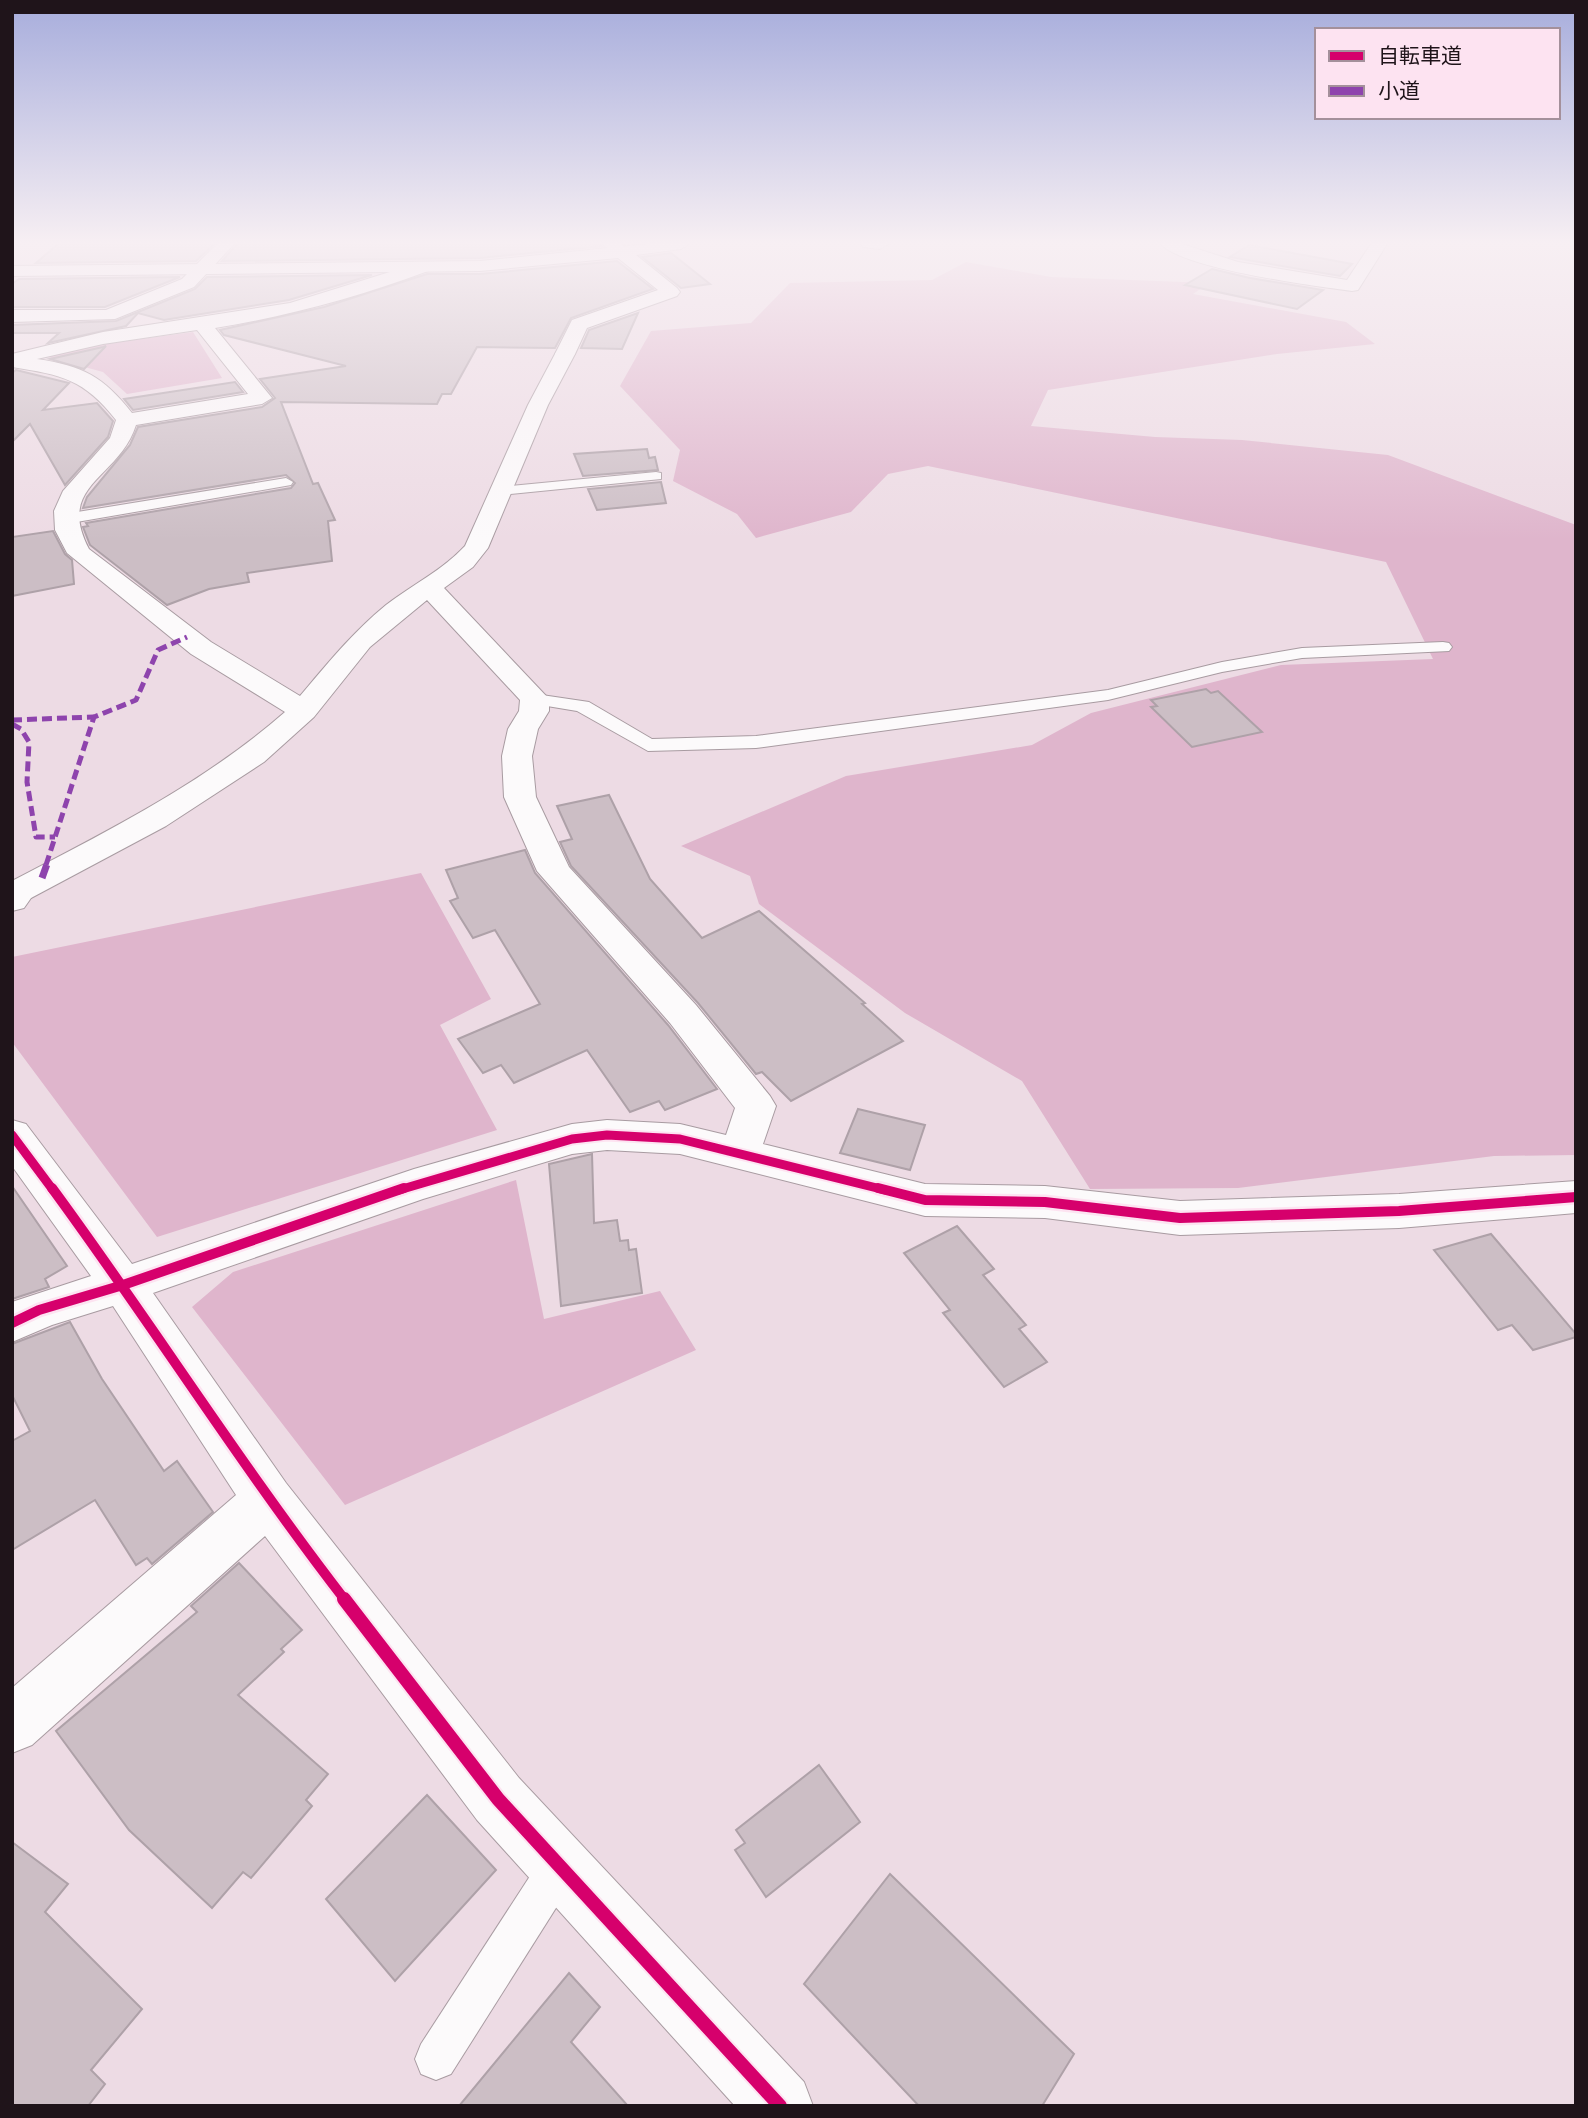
<svg xmlns="http://www.w3.org/2000/svg" width="1588" height="2118" font-family="Roboto,'Noto Sans JP',sans-serif">
  <rect width="100%" height="100%" fill="#eddbe4"/>
  <g fill="#dfb5cc">
    <path d="M 966,262 L 1051,277 L 1209,283 L 1193,294 L 1346,322 L 1375,344 L 1277,354 L 1048,390 L 1031,426 L 1155,437 L 1242,440 L 1388,455 L 1576,525 L 1576,1155 L 1494,1156 L 1238,1188 L 1090,1189 L 1022,1081 L 905,1013 L 759,904 L 750,876 L 681,846 L 846,776 L 1032,745 L 1091,713 L 1281,665 L 1433,659 L 1386,562 L 928,466 L 888,474 L 851,512 L 756,538 L 737,514 L 673,481 L 680,450 L 620,386 L 651,331 L 751,323 L 790,283 L 932,280 Z"/>
    <path d="M 193,332 L 222,378 L 127,394 L 103,372 L 44,356 L 89,346 Z"/>
    <path d="M 421,873 L 491,999 L 440,1025 L 497,1130 L 157,1237 L 12,1042 L 12,957 Z"/>
    <path d="M 516,1180 L 544,1319 L 660,1291 L 696,1350 L 345,1505 L 192,1307 L 233,1272 Z"/>
  </g>
  <g fill="#ccbec5" stroke="#aea1a8" stroke-width="2">
    <path d="M 58,244 L 214,244 L 196,261 L 36,263 Z"/>
    <path d="M 237,244 L 601,244 L 601,246 L 480,258 L 222,261 Z"/>
    <path d="M 1249,245 L 1352,264 L 1340,276 L 1230,257 Z"/>
    <path d="M 671,253 L 710,284 L 681,288 L 642,257 Z"/>
    <path d="M 617,261 L 653,289 L 571,318 L 555,348 L 477,347 L 451,394 L 442,394 L 437,404 L 281,402 L 313,484 L 318,483 L 335,520 L 328,521 L 332,561 L 247,573 L 249,582 L 209,589 L 167,605 L 90,545 L 83,527 L 88,526 L 86,523 L 291,488 L 295,483 L 286,475 L 83,508 L 87,497 L 130,445 L 138,427 L 262,407 L 275,398 L 260,379 L 346,366 L 224,335 L 220,330 L 324,307 L 427,274 L 480,274 Z"/>
    <path d="M 1212,269 L 1250,278 L 1323,290 L 1297,309 L 1185,285 Z"/>
    <path d="M 372,275 L 289,300 L 164,320 L 138,313 L 126,326 L 48,343 L 59,333 L 12,333 L 12,325 L 116,321 L 195,289 L 207,277 Z"/>
    <path d="M 180,277 L 105,307 L 12,307 L 12,284 L 19,279 Z"/>
    <path d="M 638,313 L 622,349 L 581,348 L 589,330 Z"/>
    <path d="M 106,346 L 84,369 L 50,359 L 103,347 Z"/>
    <path d="M 16,370 L 69,383 L 43,410 L 97,403 L 113,421 L 108,437 L 65,485 L 30,424 L 12,442 L 12,373 Z"/>
    <path d="M 235,382 L 243,392 L 133,410 L 124,399 Z"/>
    <path d="M 647,449 L 649,458 L 655,457 L 658,470 L 583,476 L 574,454 Z"/>
    <path d="M 661,482 L 666,503 L 597,510 L 588,489 Z"/>
    <path d="M 53,531 L 65,554 L 72,560 L 74,584 L 12,596 L 12,537 Z"/>
    <path d="M 1206,689 L 1211,693 L 1218,691 L 1262,732 L 1192,747 L 1151,707 L 1157,706 L 1151,700 Z"/>
    <path d="M 609,795 L 650,879 L 702,938 L 759,911 L 865,1003 L 862,1004 L 903,1041 L 791,1101 L 762,1072 L 756,1074 L 698,1003 L 571,866 L 560,842 L 572,839 L 557,806 Z"/>
    <path d="M 525,850 L 535,873 L 668,1025 L 717,1089 L 665,1110 L 659,1101 L 630,1112 L 587,1050 L 514,1083 L 501,1065 L 483,1073 L 458,1039 L 540,1004 L 495,930 L 473,938 L 450,901 L 458,898 L 446,870 Z"/>
    <path d="M 858,1109 L 925,1125 L 910,1170 L 840,1153 Z"/>
    <path d="M 592,1154 L 594,1223 L 617,1220 L 620,1241 L 628,1240 L 629,1250 L 636,1249 L 642,1293 L 561,1306 L 549,1164 Z"/>
    <path d="M 12,1186 L 67,1266 L 45,1279 L 49,1287 L 12,1299 Z"/>
    <path d="M 957,1226 L 994,1269 L 983,1275 L 1026,1325 L 1019,1329 L 1047,1362 L 1004,1387 L 943,1313 L 950,1310 L 904,1253 Z"/>
    <path d="M 1491,1234 L 1576,1334 L 1576,1337 L 1533,1350 L 1512,1325 L 1498,1330 L 1434,1250 Z"/>
    <path d="M 70,1322 L 102,1379 L 164,1471 L 177,1461 L 213,1512 L 152,1564 L 147,1558 L 136,1565 L 95,1500 L 12,1550 L 12,1441 L 30,1431 L 12,1395 L 12,1344 Z"/>
    <path d="M 239,1563 L 302,1630 L 281,1649 L 284,1652 L 238,1695 L 328,1774 L 306,1800 L 312,1806 L 251,1878 L 243,1872 L 212,1908 L 129,1830 L 56,1731 L 197,1612 L 191,1606 Z"/>
    <path d="M 819,1765 L 860,1822 L 766,1897 L 735,1850 L 745,1843 L 736,1830 Z"/>
    <path d="M 427,1795 L 496,1870 L 395,1981 L 326,1899 Z"/>
    <path d="M 12,1842 L 68,1884 L 45,1912 L 142,2009 L 91,2070 L 105,2084 L 88,2106 L 12,2106 Z"/>
    <path d="M 890,1874 L 1074,2054 L 1042,2106 L 919,2106 L 804,1984 Z"/>
    <path d="M 569,1973 L 600,2007 L 571,2042 L 628,2106 L 459,2106 Z"/>
  </g>
  <g fill="none" stroke-linecap="round" stroke-linejoin="round">
    <defs>
      <g id="service">
        <path d="M 656,472 L 661,473 L 661,479 L 501,495 L 494,491 L 501,487 Z"/>
        <path d="M 286,478 L 293,482 L 291,485 L 65,524 L 57,519 L 65,514 Z"/>
        <path d="M 1443,642 L 1449,643 L 1452,647 L 1449,651 L 1302,658 L 1222,672 L 1108,700 L 756,748 L 648,751 L 577,711 L 535,704 L 526,699 L 535,694 L 589,702 L 652,739 L 756,736 L 1108,690 L 1222,662 L 1302,648 Z"/>
        <path d="M 559,1848 L 573,1853 L 578,1867 L 573,1881 L 451,2074 L 436,2080 L 421,2074 L 415,2059 L 421,2044 L 545,1853 Z"/>
      </g>
      <g id="minor">
        <path d="M 217,244 L 234,244 L 194,287 L 115,319 L 12,322 L 12,310 L 106,310 L 182,279 Z"/>
        <path d="M 603,244 L 621,244 L 631,253 L 629,257 L 617,257 Z"/>
        <path d="M 861,244 L 888,244 L 880,249 L 863,247 Z"/>
        <path d="M 1161,244 L 1182,244 L 1238,262 L 1347,280 L 1371,244 L 1387,244 L 1358,290 L 1352,291 C 1315,286 1183,269 1161,244 Z"/>
        <path d="M 422,262 L 428,263 L 431,267 L 428,271 C 359,297 288,316 215,328 L 272,398 L 262,404 L 136,425 C 119,479 55,484 89,549 L 211,642 L 300,696 C 328,663 353,632 386,605 C 412,585 443,570 465,546 L 528,405 L 555,354 L 558,350 L 572,350 L 575,354 L 548,405 L 488,548 L 473,567 L 444,588 L 549,699 L 549,711 L 538,729 L 532,756 L 536,797 L 569,867 L 696,1005 L 770,1096 L 776,1106 L 763,1144 L 925,1184 L 1045,1186 L 1180,1201 L 1399,1194 L 1576,1181 L 1576,1213 L 1399,1228 L 1180,1235 L 1045,1218 L 925,1216 L 680,1154 L 607,1150 L 572,1154 L 423,1199 L 153,1293 L 286,1483 L 519,1778 L 804,2082 L 813,2106 L 735,2106 L 477,1820 L 265,1536 L 32,1745 L 12,1753 L 12,1688 L 236,1495 L 113,1306 L 52,1325 L 12,1342 L 12,1302 L 91,1276 L 12,1166 L 12,1120 L 26,1124 L 132,1264 L 414,1169 L 572,1124 L 607,1120 L 680,1124 L 726,1135 L 735,1108 L 670,1023 L 537,871 L 504,797 L 502,756 L 508,729 L 519,711 L 520,700 L 427,600 L 370,647 L 314,717 L 264,762 L 166,826 L 31,898 L 24,908 L 12,911 L 12,881 C 108,831 204,783 285,712 L 191,654 L 67,553 L 55,530 L 54,511 L 63,491 L 110,438 L 116,420 C 84,379 62,375 12,367 L 12,354 L 103,332 L 290,303 ZM 197,330 L 248,394 L 132,413 C 103,376 83,366 37,359 L 103,344 Z"/>
      </g>
      <g id="tertiary">
        <path d="M 648,244 L 689,244 L 681,249 L 636,255 L 677,288 L 680,292 L 677,296 L 587,328 L 575,354 L 565,360 L 555,354 L 572,320 L 658,290 L 618,258 L 480,271 L 12,276 L 12,266 L 480,261 Z"/>
        <path d="M 12,880 L 31,884 L 36,891 L 31,898 L 12,902 Z"/>
      </g>
    </defs>
    <use href="#service" stroke="#a89ba1" stroke-width="2"/>
    <use href="#minor" stroke="#a89ba1" stroke-width="2"/>
    <use href="#tertiary" stroke="#a89ba1" stroke-width="2"/>
    <use href="#service" fill="#fcfafb" fill-rule="evenodd"/>
    <use href="#minor" fill="#fcfafb" fill-rule="evenodd"/>
    <use href="#tertiary" fill="#fcfafb" fill-rule="evenodd"/>
    <g stroke="#8e44ad" stroke-width="5" stroke-dasharray="10 5" stroke-linecap="butt">
      <path d="M 12,720 L 94,717"/>
      <path d="M 12,724 L 21,729 L 29,742 L 27,782 L 36,837 L 55,837"/>
      <path d="M 46,865 L 94,717 L 136,700 L 158,650 L 187,637"/>
    </g>
    <path stroke="#8e44ad" stroke-width="7" stroke-dasharray="14 7" stroke-linecap="butt" d="M 42,878 L 47,864"/>
    <defs>
      <g id="cycleway-far2">
        <path d="M 12,1135 L 53,1190"/>
        <path d="M 399,1190 L 572,1139 L 607,1135 L 680,1139 L 885,1190"/>
      </g>
      <g id="cycleway-far1">
        <path d="M 52,1188 C 152,1324 242,1467 345,1600"/>
        <path d="M 878,1188 L 925,1200 L 1045,1202 L 1180,1218 L 1399,1211 L 1576,1197"/>
        <path d="M 12,1323 L 39,1310 L 123,1285 L 404,1188"/>
      </g>
      <path id="cycleway" d="M 344,1599 L 498,1799 L 780,2106"/>
    </defs>
    <use href="#cycleway-far2" stroke="#fde3f1" stroke-width="13"/>
    <use href="#cycleway-far1" stroke="#fde3f1" stroke-width="15"/>
    <use href="#cycleway" stroke="#fde3f1" stroke-width="18"/>
    <use href="#cycleway-far2" stroke="#d6006c" stroke-width="9"/>
    <use href="#cycleway-far1" stroke="#d6006c" stroke-width="10"/>
    <use href="#cycleway" stroke="#d6006c" stroke-width="14"/>
  </g>
  <linearGradient id="sky" x2="0" y2="1"><stop stop-color="#a7addc"/><stop offset="0.45" stop-color="#f7eff3"/><stop offset="1" stop-color="#f7eff3" stop-opacity="0"/></linearGradient>
  <rect width="1588" height="540" fill="url(#sky)"/>
  <rect width="1588" height="2118" fill="none" stroke="#1f141a" stroke-width="28"/>
  <rect x="1315" y="28" width="245" height="91" fill="#fde3f1" stroke="#a4909b" stroke-width="2"/>
  <rect x="1329" y="51" width="35" height="10" fill="#d6006c" stroke="#a4909b" stroke-width="2"/>
  <text x="1378" y="63" font-size="21" fill="#1f141a">自転車道</text>
  <rect x="1329" y="86" width="35" height="10" fill="#8e44ad" stroke="#a4909b" stroke-width="2"/>
  <text x="1378" y="98" font-size="21" fill="#1f141a">小道</text>
</svg>
